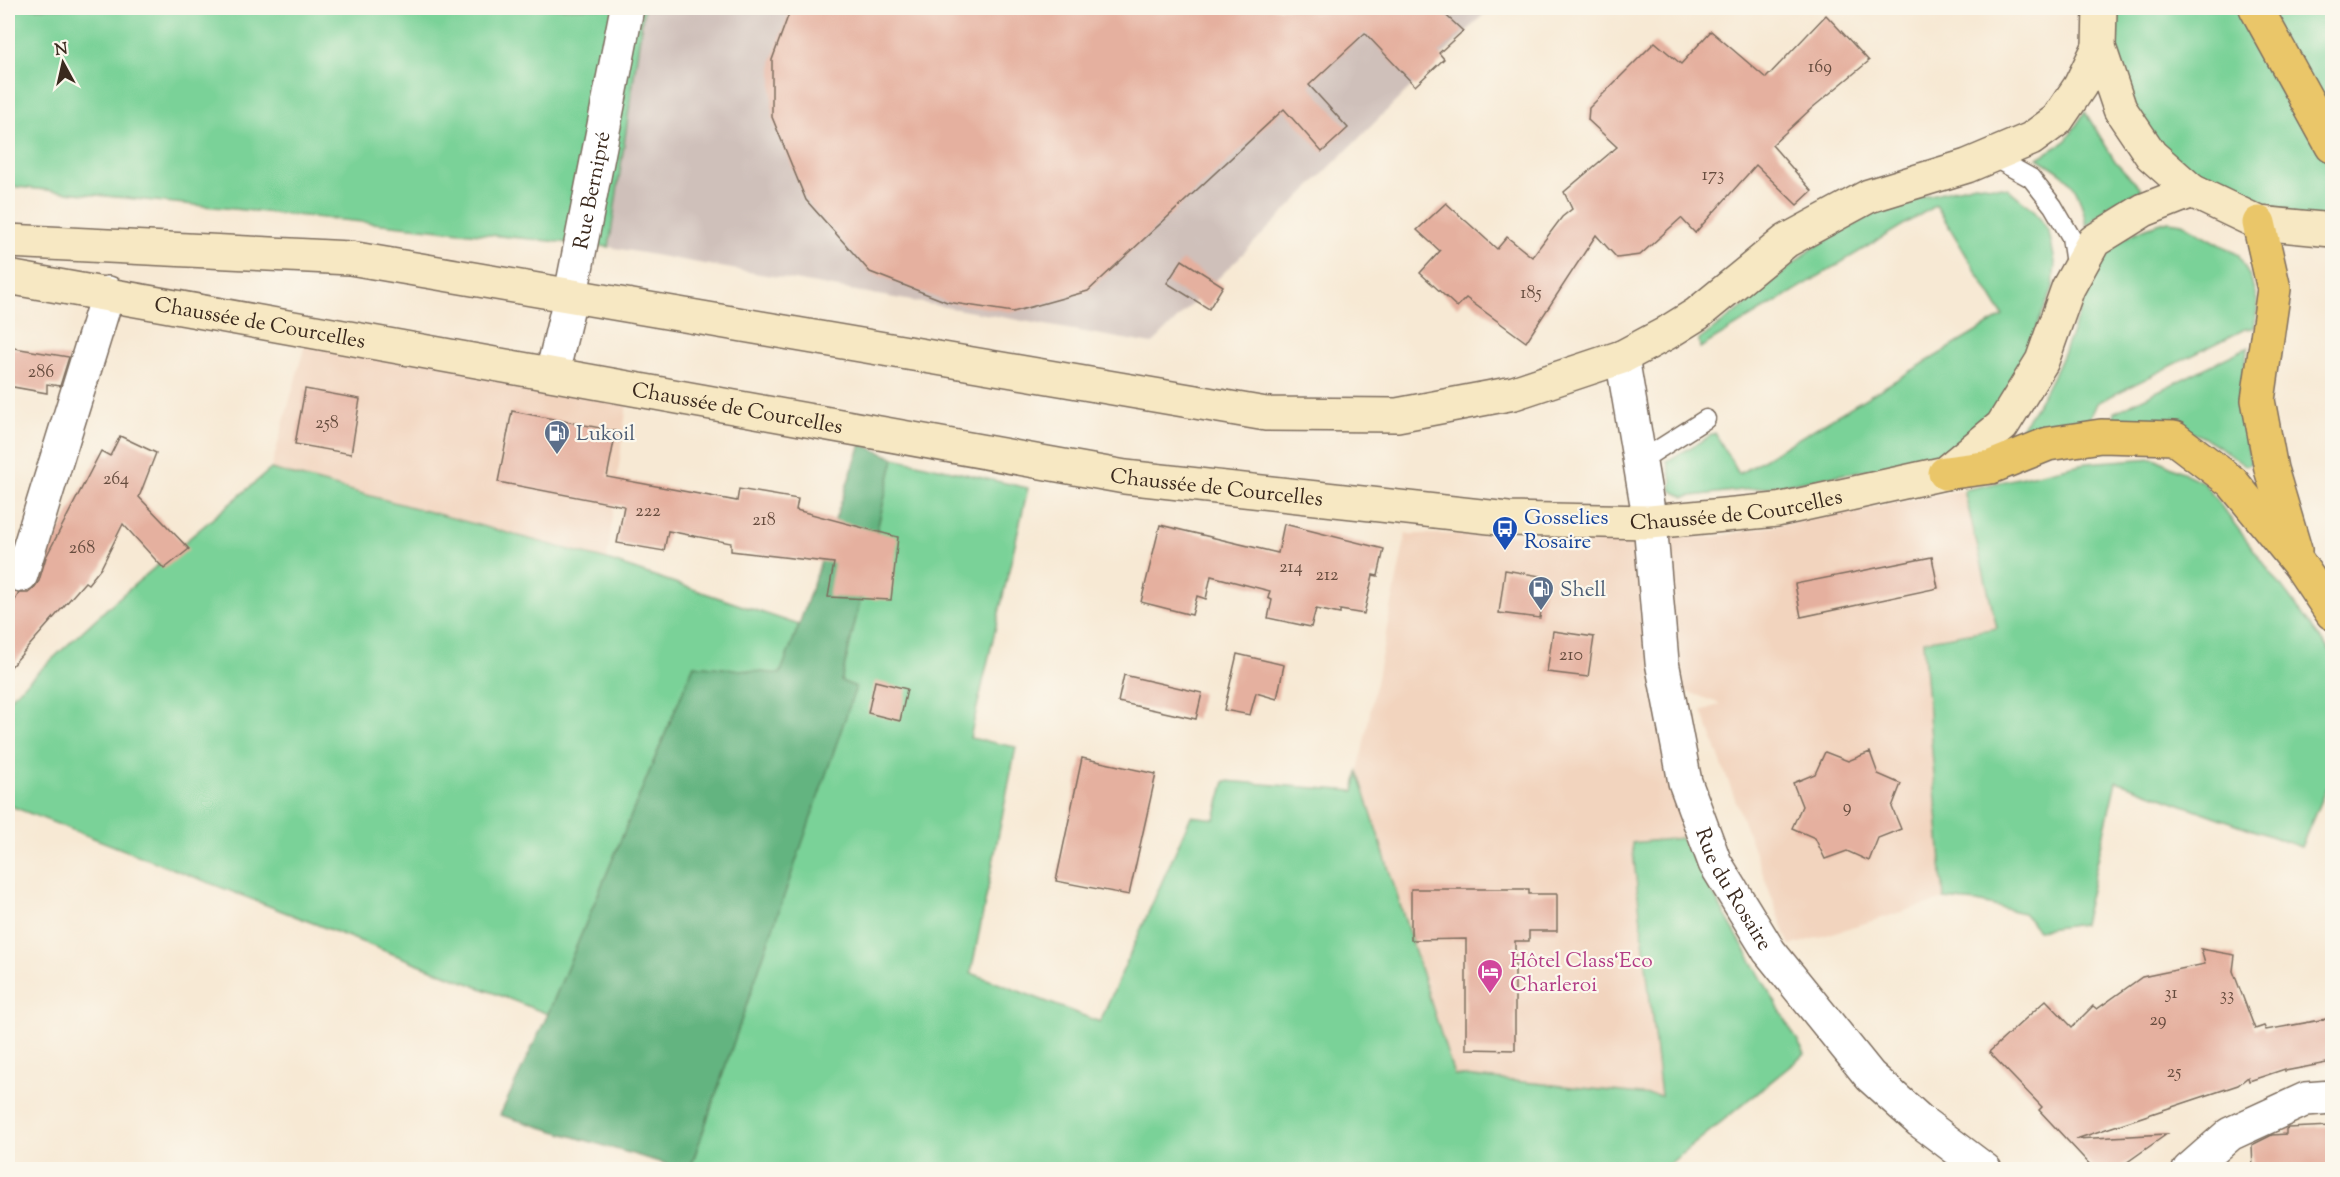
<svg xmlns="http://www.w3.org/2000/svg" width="2340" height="1177" font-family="'Sorts Mill Goudy',serif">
  <rect width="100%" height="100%" fill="#fbf7ec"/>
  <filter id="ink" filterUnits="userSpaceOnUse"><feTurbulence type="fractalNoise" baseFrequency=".0167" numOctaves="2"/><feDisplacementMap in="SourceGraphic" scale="12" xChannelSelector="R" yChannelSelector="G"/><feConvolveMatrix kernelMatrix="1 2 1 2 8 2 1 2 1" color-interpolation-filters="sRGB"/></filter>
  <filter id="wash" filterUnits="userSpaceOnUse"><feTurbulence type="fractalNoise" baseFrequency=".008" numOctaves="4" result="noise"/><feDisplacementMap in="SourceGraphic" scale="24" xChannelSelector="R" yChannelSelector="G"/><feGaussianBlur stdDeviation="1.35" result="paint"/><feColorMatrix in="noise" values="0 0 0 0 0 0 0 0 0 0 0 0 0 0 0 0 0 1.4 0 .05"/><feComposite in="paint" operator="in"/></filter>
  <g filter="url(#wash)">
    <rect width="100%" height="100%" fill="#f7e9d4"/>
    <g fill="#f2d4be">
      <path d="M 307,337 L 629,388 L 607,560 L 271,469 Z"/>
      <path d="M 1964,490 L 1997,628 L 1923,642 L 1944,899 L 1790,946 L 1702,711 L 1721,704 L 1667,684 L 1705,836 L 1632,843 L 1661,1097 L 1454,1075 L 1358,772 L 1406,534 L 1715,537 Z"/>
    </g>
    <path fill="#cfc0ba" d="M 641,8 L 1490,8 L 1152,344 L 609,247 Z"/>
    <g fill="#7ad298" stroke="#5a7e5b" stroke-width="1.5">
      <path d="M 8,8 L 644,8 L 609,247 L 8,186 Z"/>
      <path d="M 2100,8 L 2332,8 L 2332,230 L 2259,223 L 2151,155 Z"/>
      <path d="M 2085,112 L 2115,161 L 2142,190 L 2113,203 L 2087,226 C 2077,184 2075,181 2038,158 L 2065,142 Z"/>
      <path d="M 1975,184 L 2007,188 L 2035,211 L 2049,232 L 2055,262 L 2053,288 L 2021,365 L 2000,401 L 1973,431 L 1948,450 L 1902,464 L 1775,486 L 1684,497 L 1671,490 L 1672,481 L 1667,461 L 1715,433 L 1739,474 L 2003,316 L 1936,205 L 1700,348 L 1699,340 L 1747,304 L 1811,249 L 1874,214 L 1910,200 Z"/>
      <path d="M 2169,221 L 2182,223 L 2239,255 L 2251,280 L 2258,304 L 2254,328 L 2245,329 L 2097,403 L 2090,419 L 2026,435 L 2021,428 C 2047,395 2064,353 2079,314 C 2085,298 2090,276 2099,262 C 2116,238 2142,228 2169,221 Z"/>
      <path d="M 2248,347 L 2239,396 L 2241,420 L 2251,463 L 2246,466 C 2221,447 2191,426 2159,421 C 2145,419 2128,420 2113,420 L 2115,412 Z"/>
      <path d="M 894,458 L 1028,488 L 970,738 L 1016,747 L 971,973 L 1100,1022 L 1191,816 L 1215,819 L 1225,781 L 1354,791 L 1358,772 L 1454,1075 L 1661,1096 L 1632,843 L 1681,838 L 1805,1054 L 1663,1169 L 690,1170 L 855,687 L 841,681 Z"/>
      <path d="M 2154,458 L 2203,482 L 2332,654 L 2332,789 L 2326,788 L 2301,847 L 2116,781 L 2083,924 L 2038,930 L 2023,913 L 1977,902 L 1944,899 L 1923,641 L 1997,628 L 1964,490 L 2086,463 Z"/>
      <path d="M 271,469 L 607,560 L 799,625 L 780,675 L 694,665 L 548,1014 L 8,805 L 8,700 L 114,602 Z"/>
    </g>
    <path fill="#63b480" stroke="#4f6f4f" stroke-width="1.5" d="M 861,444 L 894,458 L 841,681 L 856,687 L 690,1169 L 683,1169 L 500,1115 L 548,1014 L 694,665 L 780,674 L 799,625 Z"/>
    <g id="blocks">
      <g fill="#e5b09f">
        <path d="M 791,8 L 1438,8 L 1463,31 L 1439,53 L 1444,59 L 1415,86 L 1365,33 L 1309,85 L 1348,128 L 1322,152 L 1284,109 L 1088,291 L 1013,312 L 947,302 L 870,272 L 806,200 L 772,117 L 772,60 Z"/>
        <path d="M 1826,15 L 1869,61 L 1812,108 L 1772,145 L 1812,191 L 1797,205 L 1756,165 L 1695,233 L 1681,218 L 1640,255 L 1617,258 L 1596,235 L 1526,342 L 1466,298 L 1457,307 L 1420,273 L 1440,251 L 1417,230 L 1446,203 L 1497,249 L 1507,237 L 1532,257 L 1562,217 L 1572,209 L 1564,192 L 1617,147 L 1588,120 L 1589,108 L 1655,42 L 1681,64 L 1711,31 L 1766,78 Z"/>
        <path d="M 1182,260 L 1223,286 L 1209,309 L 1167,283 Z"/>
        <path d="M 8,347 L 69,357 L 60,386 L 47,384 L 47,393 L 8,386 Z"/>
        <path d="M 305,389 L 360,399 L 351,454 L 295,444 Z"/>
        <path d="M 512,411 L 616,431 L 607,477 L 737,501 L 739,489 L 798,499 L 796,510 L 898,537 L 891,600 L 828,597 L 834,563 L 731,551 L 731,543 L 668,531 L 664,551 L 617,543 L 624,506 L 498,482 Z"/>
        <path d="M 120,436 L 156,453 L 139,497 L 189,549 L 164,569 L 123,524 L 101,568 L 88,584 L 85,582 L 8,670 L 8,613 L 19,593 L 28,593 L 34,588 L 39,581 L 46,557 L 101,451 L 110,456 Z"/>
        <path d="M 1284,524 L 1384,549 L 1378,576 L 1373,575 L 1364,614 L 1340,610 L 1340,614 L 1316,609 L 1311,627 L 1268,618 L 1272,600 L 1268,598 L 1270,591 L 1211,576 L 1206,599 L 1197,596 L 1192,615 L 1141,602 L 1160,525 L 1278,553 Z"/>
        <path d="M 1932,557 L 1938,588 L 1801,617 L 1795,584 Z"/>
        <path d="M 1505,570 L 1546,577 L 1540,618 L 1499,613 Z"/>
        <path d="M 1553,631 L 1594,637 L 1588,677 L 1547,672 Z"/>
        <path d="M 1237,654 L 1284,665 L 1277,699 L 1256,693 L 1250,715 L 1224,710 Z"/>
        <path d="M 1124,675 L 1202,693 L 1196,719 L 1118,702 Z"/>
        <path d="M 875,681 L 907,689 L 900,721 L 868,713 Z"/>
        <path d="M 1825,752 L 1848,761 L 1870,752 L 1878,774 L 1901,784 L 1892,807 L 1901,829 L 1878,838 L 1869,861 L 1847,851 L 1825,859 L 1815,838 L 1792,828 L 1802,806 L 1793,783 L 1815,774 Z"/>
        <path d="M 1082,758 L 1156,774 L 1129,895 L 1056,881 Z"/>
        <path d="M 1411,889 L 1529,889 L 1529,894 L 1557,894 L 1557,931 L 1529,931 L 1529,941 L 1515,941 L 1515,1050 L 1466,1049 L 1466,939 L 1411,940 Z"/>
        <path d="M 2201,949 L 2235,955 L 2233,971 L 2255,1029 L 2264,1026 L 2266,1030 L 2332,1018 L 2332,1062 L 2285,1071 L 2285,1069 L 2249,1081 L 2248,1077 L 2238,1085 L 2076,1139 L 2167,1134 L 2116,1170 L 2095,1170 L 2039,1110 L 2042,1107 L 1989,1052 L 2046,1000 L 2072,1027 L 2093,1006 L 2097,1009 L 2142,977 L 2205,964 Z"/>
        <path d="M 2332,1126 L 2332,1170 L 2253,1170 L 2252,1145 L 2272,1135 L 2286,1134 L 2286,1129 L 2288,1128 Z"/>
      </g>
    </g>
  </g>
  <g filter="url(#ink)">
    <use href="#blocks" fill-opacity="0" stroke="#7d6d5e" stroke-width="1.5"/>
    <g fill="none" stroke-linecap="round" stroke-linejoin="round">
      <defs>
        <g id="lane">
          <path d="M 1993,157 L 2031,178 L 2053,206 L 2071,237 L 2076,271"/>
          <path d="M 1640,461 L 1706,419"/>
        </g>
        <g id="street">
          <path id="s1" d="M 1622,357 L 1650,522 L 1662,662 L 1685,782 L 1715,863 L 1769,951 L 1870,1076 L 1920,1121 L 1985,1170"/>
          <path id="s2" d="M 552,374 L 571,294 L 627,8"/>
          <path d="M 21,575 L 108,293"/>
          <path d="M 2189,1170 L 2230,1134 L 2306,1099 L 2332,1097"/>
        </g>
        <g id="secondary">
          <path d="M 2100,8 L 2099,47 L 2120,109 L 2151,155 L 2192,191 L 2259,223 L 2332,230"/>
          <path d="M 8,241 L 350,258 L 1266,414 L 1397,415 L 1514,393 L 1622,357 L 1665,334 L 1697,314 L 1786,241 L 1869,196 L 1967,166 L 2031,139 L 2057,120 L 2080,86 L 2099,47"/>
          <path id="s3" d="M 8,277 L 1125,477 L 1508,519 L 1650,522 L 1777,510 L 1945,473 L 2002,426 L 2042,361 L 2068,288 L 2094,241 L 2144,210 L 2192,191"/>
        </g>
        <g id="highway">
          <path d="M 2256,8 L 2332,146"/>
          <path d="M 2259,223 L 2274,289 L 2258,400 L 2271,469 L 2295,550"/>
          <path d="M 1945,473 L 1991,467 L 2048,444 L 2101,436 L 2174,438 L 2232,482 L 2299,564 L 2332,613"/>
        </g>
      </defs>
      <use href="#lane" stroke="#7d6d5e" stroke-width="21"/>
      <use href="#street" stroke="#7d6d5e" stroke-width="36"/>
      <use href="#secondary" stroke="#7d6d5e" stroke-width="36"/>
      <use href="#highway" stroke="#7d6d5e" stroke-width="36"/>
      <use href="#lane" stroke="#fff" stroke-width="18"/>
      <use href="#street" stroke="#fff" stroke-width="33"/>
      <use href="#secondary" stroke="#f7e8c3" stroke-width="33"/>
      <use href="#highway" stroke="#eac669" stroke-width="33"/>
    </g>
  </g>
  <defs>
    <symbol id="fuel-pin" viewBox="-11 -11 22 30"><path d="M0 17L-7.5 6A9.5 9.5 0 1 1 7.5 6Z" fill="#5c6f8a" stroke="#fbf7ec"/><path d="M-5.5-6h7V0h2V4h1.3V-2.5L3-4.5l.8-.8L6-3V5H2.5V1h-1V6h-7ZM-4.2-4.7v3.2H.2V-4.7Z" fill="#fff"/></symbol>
    <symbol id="bus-pin" viewBox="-11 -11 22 30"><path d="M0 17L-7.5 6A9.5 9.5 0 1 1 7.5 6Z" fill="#1a4fb4" stroke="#fbf7ec"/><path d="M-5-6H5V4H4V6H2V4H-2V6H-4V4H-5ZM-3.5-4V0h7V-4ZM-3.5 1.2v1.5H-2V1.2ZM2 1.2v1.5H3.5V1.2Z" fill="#fff"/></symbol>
    <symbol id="hotel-pin" viewBox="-11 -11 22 30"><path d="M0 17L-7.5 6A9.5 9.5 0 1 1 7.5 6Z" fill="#d1479c" stroke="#fbf7ec"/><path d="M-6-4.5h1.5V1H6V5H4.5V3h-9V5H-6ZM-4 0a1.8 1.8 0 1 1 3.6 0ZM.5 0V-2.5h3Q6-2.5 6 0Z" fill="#fff"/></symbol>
  </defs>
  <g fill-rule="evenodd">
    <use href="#fuel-pin" x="542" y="418" width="30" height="40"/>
    <use href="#bus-pin" x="1490" y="514" width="30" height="40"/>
    <use href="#fuel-pin" x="1526" y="574" width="30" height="40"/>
    <use href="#hotel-pin" x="1475" y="957" width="30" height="40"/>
  </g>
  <g text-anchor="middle" stroke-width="4.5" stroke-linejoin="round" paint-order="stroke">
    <g font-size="18" fill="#664c3e">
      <text x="1820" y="72">169</text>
      <text x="1713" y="180">173</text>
      <text x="1531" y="298">185</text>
      <text x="41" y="377">286</text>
      <text x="327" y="428">258</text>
      <text x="116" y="484">264</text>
      <text x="648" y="516">222</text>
      <text x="764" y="525">218</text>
      <text x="82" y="553">268</text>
      <text x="1291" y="572">214</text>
      <text x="1327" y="580">212</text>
      <text x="1571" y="660">210</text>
      <text x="1847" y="812">9</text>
      <text x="2171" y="998">31</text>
      <text x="2227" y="1000">33</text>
      <text x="2158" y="1025">29</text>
      <text x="2174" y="1077">25</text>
    </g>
    <g font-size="21" fill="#3b2a1e" stroke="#fbf7ec">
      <text dy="7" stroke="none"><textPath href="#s2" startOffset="188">Rue Bernipré</textPath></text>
      <text dy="7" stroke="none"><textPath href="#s3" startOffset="256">Chaussée de Courcelles</textPath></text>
      <text dy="7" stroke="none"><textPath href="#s3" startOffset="741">Chaussée de Courcelles</textPath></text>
      <text dy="7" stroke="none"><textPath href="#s3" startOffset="1227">Chaussée de Courcelles</textPath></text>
      <text dy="7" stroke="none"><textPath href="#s3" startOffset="1749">Chaussée de Courcelles</textPath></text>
      <text dy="7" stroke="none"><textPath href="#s1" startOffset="548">Rue du Rosaire</textPath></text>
    </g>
    <g font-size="21" fill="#4e5e75" stroke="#fbf7ec" text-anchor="start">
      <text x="576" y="440">Lukoil</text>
      <text x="1560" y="596">Shell</text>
    </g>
    <g font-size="21" fill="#164399" stroke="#fbf7ec" text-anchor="start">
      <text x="1524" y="524">Gosselies<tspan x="1524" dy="24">Rosaire</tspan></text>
    </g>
    <g font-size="21" fill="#b23c85" stroke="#fbf7ec" text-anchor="start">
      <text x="1510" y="967">Hôtel Class‘Eco<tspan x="1510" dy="24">Charleroi</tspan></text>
    </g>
  </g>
  <rect width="2340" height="1177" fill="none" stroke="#fbf7ec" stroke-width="30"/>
  <g transform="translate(63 63) rotate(352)" stroke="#fbf7ec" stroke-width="4.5" paint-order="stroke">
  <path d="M0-4.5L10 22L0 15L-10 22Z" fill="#3b2a1e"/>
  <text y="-9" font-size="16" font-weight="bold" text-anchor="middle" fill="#3b2a1e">N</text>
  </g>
</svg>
